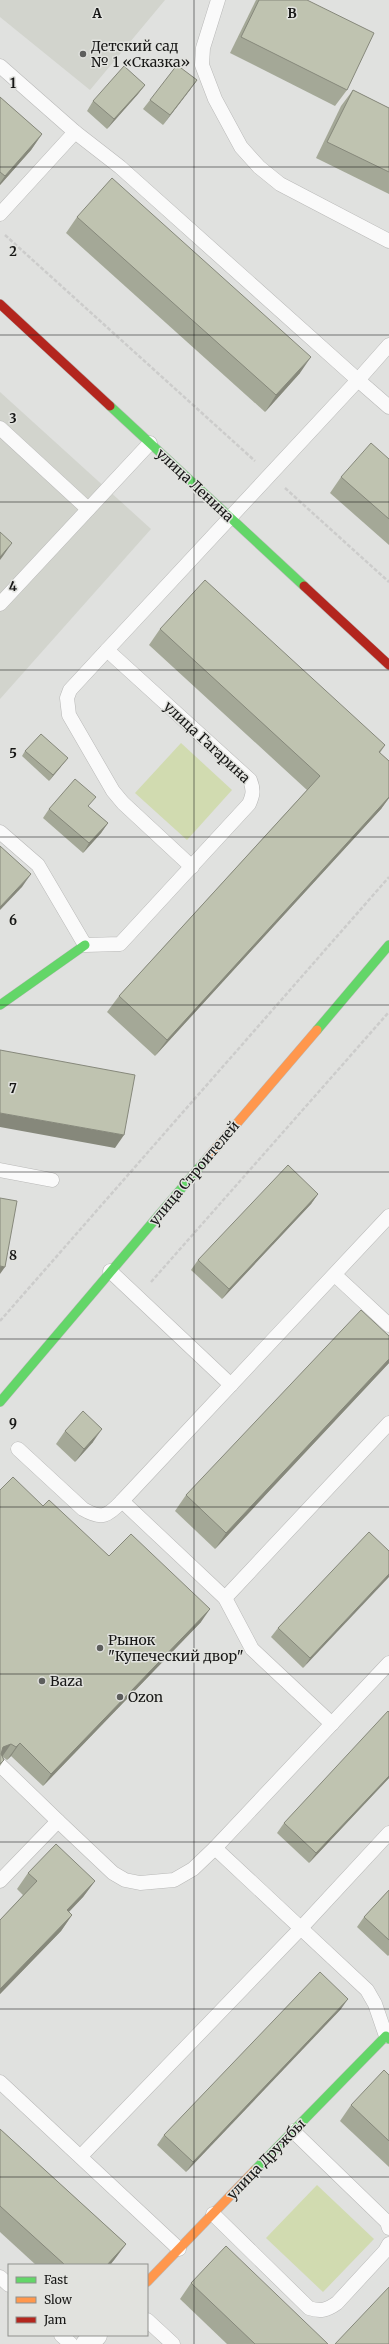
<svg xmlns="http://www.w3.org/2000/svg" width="389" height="2344" font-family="Merriweather,serif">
  <rect width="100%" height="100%" fill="#e0e1df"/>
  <g fill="#d2d4cd">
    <path d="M 0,0 L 165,0 L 90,90 L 0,17 Z"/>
    <path d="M 0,392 L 151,529 L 0,699 Z"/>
  </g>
  <g fill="#d1dbb0">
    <path d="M 181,743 L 232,790 L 187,840 L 135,793 Z"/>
    <path d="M 317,2185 L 374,2239 L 323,2292 L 266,2238 Z"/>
  </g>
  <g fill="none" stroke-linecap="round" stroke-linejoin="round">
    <defs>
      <g id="lane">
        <path d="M 218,0 L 203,48 L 202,65 L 215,99 L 241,147 L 259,167 L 280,184 L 389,241"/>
        <path d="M 0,66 L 75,132 L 120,167 L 358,380 L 107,650 L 250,780 C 254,790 253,795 249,804 L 120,944 L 85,945 L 38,865 L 0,832"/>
        <path d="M 0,214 L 75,132"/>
        <path d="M 389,345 L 358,380 L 389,407"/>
        <path d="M 0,428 L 88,509"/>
        <path d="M 0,604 L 150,443"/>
        <path d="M 107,650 L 70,690 L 67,698 L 69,715 L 113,791 L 123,803 L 192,867"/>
        <path d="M 0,1170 L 52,1180"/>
        <path d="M 110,1271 L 231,1385"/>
        <path d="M 335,1275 L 389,1325"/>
        <path d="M 18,1449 L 83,1509 C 102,1520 108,1516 122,1501"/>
        <path d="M 225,1598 L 389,1423"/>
        <path d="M 389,1663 L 215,1848 L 367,1990 L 375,2004 L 386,2036 L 389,2033"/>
        <path d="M 332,1724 L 252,1649 L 225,1598 L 122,1501 L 389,1216"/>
        <path d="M 0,1765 L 58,1821"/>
        <path d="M 0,1881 L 58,1821 L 113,1873 L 125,1880 L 140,1883 L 174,1880 L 193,1869 L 215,1848"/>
        <path d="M 0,2082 L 179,2249"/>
        <path d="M 293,2131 L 387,2222 L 389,2228"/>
        <path d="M 81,2156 L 301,1928 L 389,1833"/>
        <path d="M 213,2214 L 309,2308 C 321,2312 327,2310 337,2303 L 385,2251 L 389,2244"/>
        <path d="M 0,2277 L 9,2285"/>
        <path d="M 147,2320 L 173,2344"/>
        <path d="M 61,2335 L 71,2344"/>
      </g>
      <path id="street" d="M 87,2344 L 96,2335"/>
      <g id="fast">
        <path d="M 110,406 L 304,586"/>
        <path d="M 0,1005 L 85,945"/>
        <path d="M 317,1030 L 389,945"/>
        <path d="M 0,1402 L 209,1156"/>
        <path d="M 255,2170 L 386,2036 L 389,2039"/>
      </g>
      <g id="slow">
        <path d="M 209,1156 L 317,1030"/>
        <path d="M 147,2282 L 255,2170"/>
      </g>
      <g id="jam">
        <path d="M 0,304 L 110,406"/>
        <path d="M 304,586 L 389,665"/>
      </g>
    </defs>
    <use href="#lane" stroke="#b9b9b8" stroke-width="15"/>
    <use href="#street" stroke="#b9b9b8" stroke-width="23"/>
    <use href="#fast" stroke="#b9b9b8" stroke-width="10"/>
    <use href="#slow" stroke="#b9b9b8" stroke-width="10"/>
    <use href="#jam" stroke="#b9b9b8" stroke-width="10"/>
    <g stroke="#cccccb" stroke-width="2.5" stroke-dasharray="4 2" stroke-linecap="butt">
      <path d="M 5,235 L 255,461"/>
      <path d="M 285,488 L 389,582"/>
      <path d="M 151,1282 L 389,1012"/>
      <path d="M 0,1321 L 389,877"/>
    </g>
    <use href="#lane" stroke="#fafafa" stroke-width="14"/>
    <use href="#street" stroke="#fafafa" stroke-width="22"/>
    <use href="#fast" stroke="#63d668" stroke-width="9"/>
    <use href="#slow" stroke="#ff974d" stroke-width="9"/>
    <use href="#jam" stroke="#b3261e" stroke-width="9"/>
  </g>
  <g fill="#a4a897">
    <path d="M 256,0 L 307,0 L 347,90 L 335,106 L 230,53 Z"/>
    <path d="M 197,80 L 163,125 L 143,109 L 150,100 Z"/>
    <path d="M 145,85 L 138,94 L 107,129 L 87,111 L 93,101 Z"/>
    <path d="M 353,90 L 389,108 L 389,194 L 316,158 L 341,106 Z"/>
    <path d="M 0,97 L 42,134 L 31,150 L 0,185 Z"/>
    <path d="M 77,217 L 300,373 L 265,412 L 66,233 Z"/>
    <path d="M 389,459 L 389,545 L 330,493 L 341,477 Z"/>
    <path d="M 160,629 L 385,745 L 380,753 L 389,761 L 389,798 L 381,809 L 155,1056 L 107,1012 L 119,996 L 307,790 L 149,645 Z"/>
    <path d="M 25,751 L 68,758 L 49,781 L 22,756 Z"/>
    <path d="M 89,807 L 108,823 L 101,833 L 83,853 L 43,818 L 49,809 Z"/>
    <path d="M 318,1194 L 311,1204 L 222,1299 L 191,1270 L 198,1260 Z"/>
    <path d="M 389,1336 L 389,1363 L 215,1549 L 175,1511 L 186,1495 Z"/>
    <path d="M 65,1431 L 93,1442 L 75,1462 L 56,1444 Z"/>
    <path d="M 0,1490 L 43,1506 L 109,1556 L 201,1622 L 43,1786 L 11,1756 L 7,1760 L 3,1757 L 4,1760 L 0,1766 Z"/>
    <path d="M 389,1551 L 303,1668 L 271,1637 L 278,1628 Z"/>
    <path d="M 389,1712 L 389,1778 L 309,1863 L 277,1833 L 284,1823 Z"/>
    <path d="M 28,1873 L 95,1881 L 83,1897 L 69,1912 L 72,1915 L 61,1931 L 0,1994 L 0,1920 L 23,1895 L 17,1889 Z"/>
    <path d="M 389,1890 L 389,1955 L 388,1956 L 357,1927 L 364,1917 Z"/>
    <path d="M 341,2009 L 186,2172 L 157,2145 L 164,2135 Z"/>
    <path d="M 389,2075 L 389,2167 L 340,2121 L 351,2105 Z"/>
    <path d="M 0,2129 L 126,2244 L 114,2260 L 110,2265 L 36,2265 L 0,2232 Z"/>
    <path d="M 191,2283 L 328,2344 L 227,2344 L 180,2299 Z"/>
  </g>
  <g fill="#86887b">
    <path d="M 197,80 L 190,90 L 163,125 L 170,115 Z"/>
    <path d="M 145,85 L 138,94 L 107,129 L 114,119 Z"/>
    <path d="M 42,134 L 31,150 L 0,185 L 0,183 L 5,176 Z"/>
    <path d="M 311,357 L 300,373 L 265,412 L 276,395 Z"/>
    <path d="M 12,543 L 3,556 L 0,560 L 0,557 Z"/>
    <path d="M 68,758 L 64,763 L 49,781 L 53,775 Z"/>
    <path d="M 389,797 L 389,798 L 381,809 L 155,1056 L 167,1040 Z"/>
    <path d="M 108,823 L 101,833 L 83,853 L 89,843 Z"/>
    <path d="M 31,874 L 22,887 L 0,910 L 0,907 Z"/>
    <path d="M 0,1113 L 124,1135 L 115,1148 L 0,1127 Z"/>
    <path d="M 318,1194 L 311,1204 L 222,1299 L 229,1289 Z"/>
    <path d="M 0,1266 L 5,1267 L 0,1274 Z"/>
    <path d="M 389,1359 L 389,1363 L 215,1549 L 226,1533 Z"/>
    <path d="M 102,1429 L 93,1442 L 75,1462 L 84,1449 Z"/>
    <path d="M 389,1574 L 389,1577 L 303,1668 L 310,1658 Z"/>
    <path d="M 210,1609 L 201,1622 L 43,1786 L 51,1774 Z"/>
    <path d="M 20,1743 L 11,1756 L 7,1760 L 16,1747 Z"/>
    <path d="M 11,1744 L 2,1757 L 0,1757 L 3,1747 Z"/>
    <path d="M 389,1776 L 389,1778 L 309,1863 L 316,1853 Z"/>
    <path d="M 95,1881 L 83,1897 L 55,1926 L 67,1910 Z"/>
    <path d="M 72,1915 L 61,1931 L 0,1994 L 0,1989 Z"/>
    <path d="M 348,1999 L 341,2009 L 186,2172 L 193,2162 Z"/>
    <path d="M 126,2244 L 114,2260 L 110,2265 L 107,2265 Z"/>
  </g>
  <g fill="#bfc3b0" stroke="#86887b">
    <path d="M 259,0 L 307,0 L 374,33 L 347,90 L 241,37 Z"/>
    <path d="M 177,65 L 197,80 L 170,115 L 150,100 Z"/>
    <path d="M 124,66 L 145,85 L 114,119 L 93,101 Z"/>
    <path d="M 353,90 L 389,108 L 389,172 L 327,142 Z"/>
    <path d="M 0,97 L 42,134 L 5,176 L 0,172 Z"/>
    <path d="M 112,178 L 311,357 L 276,395 L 77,217 Z"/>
    <path d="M 371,443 L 389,459 L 389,519 L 341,477 Z"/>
    <path d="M 0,532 L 12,543 L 0,557 Z"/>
    <path d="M 205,580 L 385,745 L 379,752 L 389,761 L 389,797 L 167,1040 L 119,996 L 320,776 L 160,629 Z"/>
    <path d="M 41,734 L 68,758 L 53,775 L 25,751 Z"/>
    <path d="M 75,779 L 96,797 L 88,806 L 108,823 L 89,843 L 49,809 Z"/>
    <path d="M 0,846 L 31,874 L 0,907 Z"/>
    <path d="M 0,1050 L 135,1075 L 124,1135 L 0,1113 Z"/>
    <path d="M 288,1165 L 318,1194 L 229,1289 L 198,1260 Z"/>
    <path d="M 0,1198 L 17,1201 L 5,1267 L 0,1266 Z"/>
    <path d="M 361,1310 L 389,1336 L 389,1359 L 226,1533 L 186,1495 Z"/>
    <path d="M 83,1411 L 102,1429 L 84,1449 L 65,1431 Z"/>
    <path d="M 13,1477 L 43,1506 L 49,1500 L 109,1556 L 131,1534 L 210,1609 L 51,1774 L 20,1743 L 16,1747 L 11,1744 L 3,1747 L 1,1754 L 4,1760 L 0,1764 L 0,1490 Z"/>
    <path d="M 369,1532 L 389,1551 L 389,1574 L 310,1658 L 278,1628 Z"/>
    <path d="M 388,1711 L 389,1712 L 389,1776 L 316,1853 L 284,1823 Z"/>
    <path d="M 56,1844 L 95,1881 L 67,1910 L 72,1915 L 0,1989 L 0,1920 L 37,1881 L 28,1873 Z"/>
    <path d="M 389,1890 L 389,1940 L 364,1917 Z"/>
    <path d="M 320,1972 L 348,1999 L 193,2162 L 164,2135 Z"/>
    <path d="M 384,2070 L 389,2075 L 389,2141 L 351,2105 Z"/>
    <path d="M 0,2129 L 126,2244 L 107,2265 L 65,2265 L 0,2206 Z"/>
    <path d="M 226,2246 L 328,2344 L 255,2344 L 191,2283 Z"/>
    <path d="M 389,2287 L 389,2344 L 335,2344 Z"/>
  </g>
  <path fill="none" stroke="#171716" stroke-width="1" stroke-opacity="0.55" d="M 194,0 L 194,2344M 0,167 L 389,167M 0,335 L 389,335M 0,502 L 389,502M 0,670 L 389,670M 0,837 L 389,837M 0,1005 L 389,1005M 0,1172 L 389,1172M 0,1339 L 389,1339M 0,1507 L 389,1507M 0,1674 L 389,1674M 0,1842 L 389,1842M 0,2009 L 389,2009M 0,2177 L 389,2177"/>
  <g fill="#5d5e5c" stroke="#e1e2de" stroke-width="1.5">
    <circle cx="83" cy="54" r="4"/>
    <circle cx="100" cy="1648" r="4"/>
    <circle cx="42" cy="1681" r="4"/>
    <circle cx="120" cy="1697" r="4"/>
  </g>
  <g text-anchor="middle" stroke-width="3" stroke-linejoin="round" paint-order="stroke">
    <g font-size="14" fill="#171716" stroke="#e1e2de" text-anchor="start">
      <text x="91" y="51">Детский сад<tspan x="91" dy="16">№ 1 «Сказка»</tspan></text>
      <text x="108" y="1645">Рынок<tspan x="108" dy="16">"Купеческий двор"</tspan></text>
      <text x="50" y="1686">Baza</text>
      <text x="128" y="1702">Ozon</text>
    </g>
    <g font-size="14" fill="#171716" stroke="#e1e2de">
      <text transform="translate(195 485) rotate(43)" y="5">улица Ленина</text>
      <text transform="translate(207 742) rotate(43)" y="5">улица Гагарина</text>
      <text transform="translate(194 1173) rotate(-50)" y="5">улица Строителей</text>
      <text transform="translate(266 2159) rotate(-46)" y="5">улица Дружбы</text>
    </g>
  </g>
  <g font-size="13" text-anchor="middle" font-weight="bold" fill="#171716" stroke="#e1e2de" stroke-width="3" stroke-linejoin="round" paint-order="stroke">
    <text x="97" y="18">A</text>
    <text x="292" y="18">B</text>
    <text x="13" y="88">1</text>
    <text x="13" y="256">2</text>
    <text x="13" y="423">3</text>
    <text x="13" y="591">4</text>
    <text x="13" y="758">5</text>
    <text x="13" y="925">6</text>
    <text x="13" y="1093">7</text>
    <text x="13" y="1260">8</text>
    <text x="13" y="1428">9</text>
  </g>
  <rect x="8" y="2264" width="140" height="72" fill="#e1e2de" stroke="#90918e"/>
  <rect x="16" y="2277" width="20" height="6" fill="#63d668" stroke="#90918e"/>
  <text x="44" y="2284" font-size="12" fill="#171716">Fast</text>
  <rect x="16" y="2297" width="20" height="6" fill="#ff974d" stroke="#90918e"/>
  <text x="44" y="2304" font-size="12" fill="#171716">Slow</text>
  <rect x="16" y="2317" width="20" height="6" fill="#b3261e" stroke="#90918e"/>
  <text x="44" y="2324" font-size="12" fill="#171716">Jam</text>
</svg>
